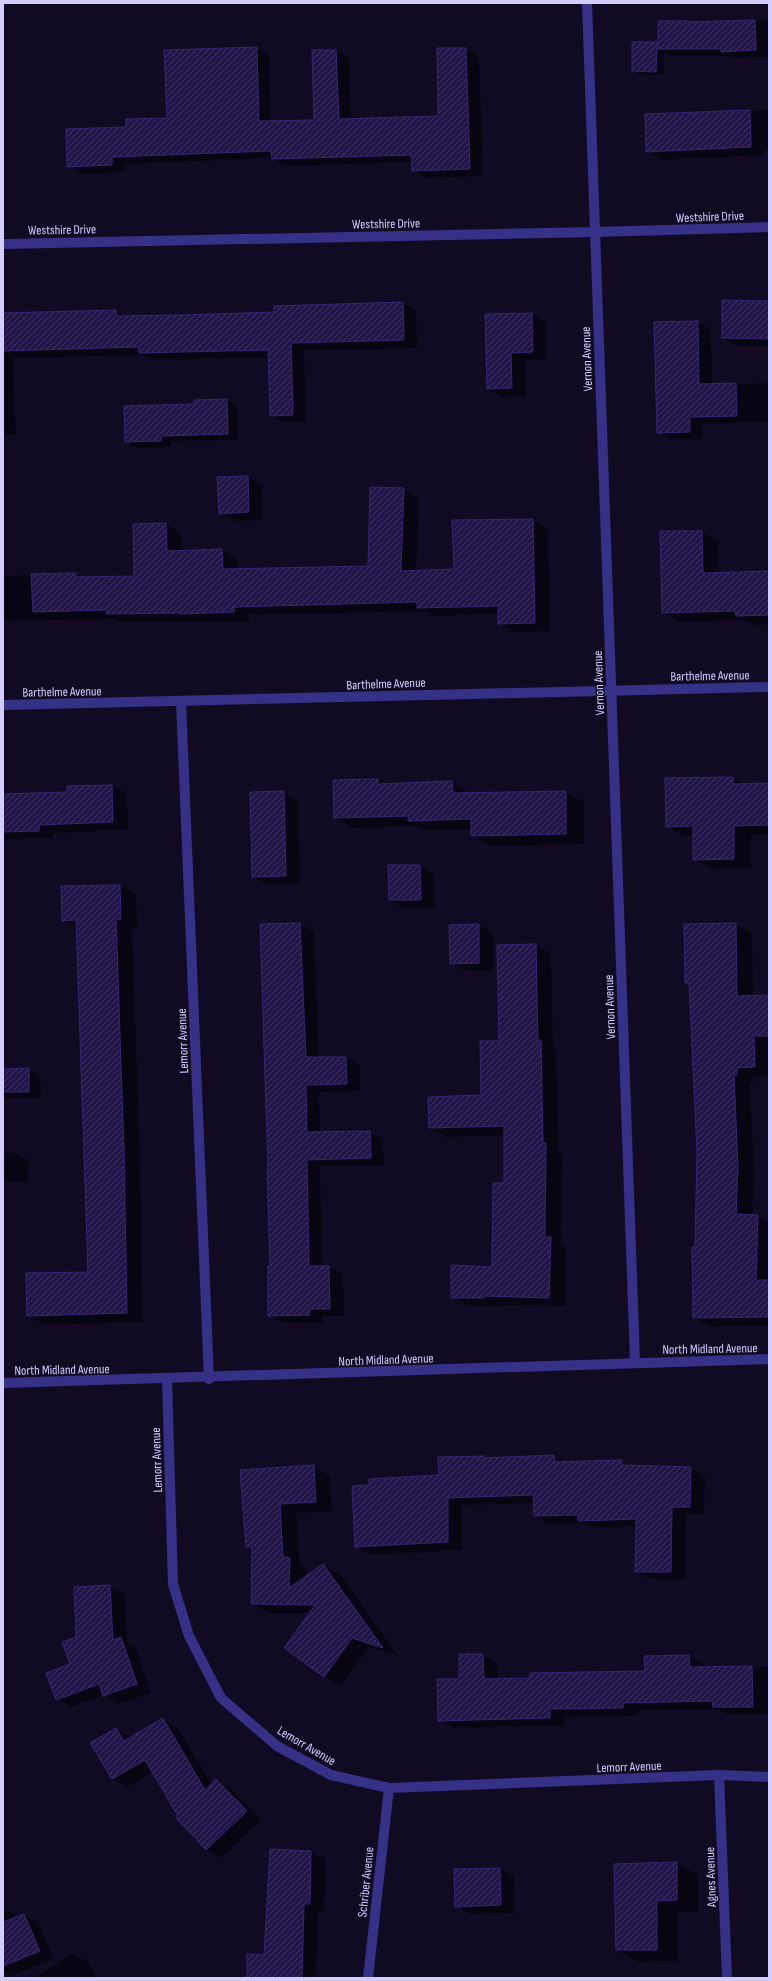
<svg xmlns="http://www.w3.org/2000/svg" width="772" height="1981" font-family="'Sofia Sans Condensed',sans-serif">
  <defs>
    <pattern id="building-hatch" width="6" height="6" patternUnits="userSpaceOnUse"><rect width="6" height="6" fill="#201546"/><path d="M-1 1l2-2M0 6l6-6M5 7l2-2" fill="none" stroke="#403662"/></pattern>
  </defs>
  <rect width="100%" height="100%" fill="#100b23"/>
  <g fill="#0007">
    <path d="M 769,20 L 769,57 L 734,58 L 729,56 L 671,56 L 664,51 L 663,75 L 640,75 L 633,71 L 656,43 L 659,45 L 690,23 Z"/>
    <path d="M 256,48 L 269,56 L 271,122 L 315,121 L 336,51 L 349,58 L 351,120 L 439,117 L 438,49 L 466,49 L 479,56 L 483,176 L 426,178 L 413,170 L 412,162 L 285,166 L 272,158 L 125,164 L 125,172 L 81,174 L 68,166 L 127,128 L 168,119 Z"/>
    <path d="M 769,110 L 769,150 L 765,150 L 765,155 L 662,160 L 647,151 L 646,115 Z"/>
    <path d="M 768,302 L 769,347 L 737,346 L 723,338 Z"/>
    <path d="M 403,303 L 416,311 L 417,348 L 304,351 L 306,422 L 284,423 L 271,415 L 269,358 L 153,360 L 143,355 L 13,358 L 16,435 L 3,435 L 3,314 L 116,311 L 126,317 L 275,313 Z"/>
    <path d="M 532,314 L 546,322 L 547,360 L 525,360 L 526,396 L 502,397 L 488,389 Z"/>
    <path d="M 698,322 L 711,330 L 712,385 L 769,383 L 769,422 L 703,424 L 703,439 L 671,440 L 658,432 L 655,323 Z"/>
    <path d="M 227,400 L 237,406 L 238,440 L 171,441 L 171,447 L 137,448 L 126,442 L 196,404 Z"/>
    <path d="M 247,477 L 262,485 L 263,520 L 234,521 L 220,513 Z"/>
    <path d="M 403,489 L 419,498 L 416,571 L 455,570 L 532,520 L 548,529 L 550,631 L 514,632 L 499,624 L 499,614 L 433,616 L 424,611 L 249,615 L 249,621 L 122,623 L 115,619 L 3,621 L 3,576 L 76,574 L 83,578 L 135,577 L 166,524 L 181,533 L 182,551 L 222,550 L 237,559 L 237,570 L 369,567 Z"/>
    <path d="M 702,532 L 718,541 L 719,574 L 769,572 L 769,624 L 753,625 L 745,620 L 679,622 L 663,612 Z"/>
    <path d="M 732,778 L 744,785 L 769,784 L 769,835 L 751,835 L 751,868 L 712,869 L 694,859 L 694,836 L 685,836 L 667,826 Z"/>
    <path d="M 378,780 L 386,785 L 452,782 L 470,793 L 566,792 L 584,802 L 584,844 L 490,846 L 472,835 L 472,829 L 427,831 L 419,826 L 353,828 L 335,817 Z"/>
    <path d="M 112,786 L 127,794 L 128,830 L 53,833 L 53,838 L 3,840 L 3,795 L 68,793 L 68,787 Z"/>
    <path d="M 283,792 L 298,801 L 300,884 L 268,885 L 253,877 Z"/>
    <path d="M 420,866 L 434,874 L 435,907 L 404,908 L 390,900 Z"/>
    <path d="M 120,886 L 136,895 L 137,928 L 132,928 L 140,1160 L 143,1322 L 44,1325 L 28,1315 L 89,1273 L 77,928 L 63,920 Z"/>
    <path d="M 300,924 L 314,932 L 319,1058 L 346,1058 L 360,1065 L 360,1091 L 319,1092 L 320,1133 L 369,1132 L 383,1140 L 384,1166 L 320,1167 L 322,1267 L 329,1267 L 343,1274 L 344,1316 L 322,1316 L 323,1323 L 283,1323 L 269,1315 L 271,1267 L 269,1169 Z"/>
    <path d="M 735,924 L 752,933 L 753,996 L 769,996 L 769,1076 L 752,1077 L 753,1084 L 750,1084 L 754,1176 L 752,1216 L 758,1216 L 769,1222 L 769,1326 L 710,1327 L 694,1317 L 698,1152 L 690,985 L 686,983 Z"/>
    <path d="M 478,925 L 493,933 L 493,971 L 466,971 L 451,963 Z"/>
    <path d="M 536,945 L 551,954 L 553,1048 L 556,1050 L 559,1152 L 562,1153 L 561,1244 L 566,1247 L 565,1306 L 500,1305 L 500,1307 L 468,1306 L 452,1297 L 493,1268 L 505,1184 L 505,1135 L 446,1137 L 430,1128 L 482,1096 Z"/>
    <path d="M 28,1069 L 40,1076 L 41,1098 L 3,1098 L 3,1070 Z"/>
    <path d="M 3,1152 L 15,1153 L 29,1161 L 28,1182 L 3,1181 Z"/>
    <path d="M 554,1456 L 566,1463 L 621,1461 L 630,1466 L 691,1468 L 705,1476 L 704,1515 L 686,1514 L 685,1580 L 650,1579 L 636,1571 L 637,1527 L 593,1528 L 583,1523 L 549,1524 L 535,1516 L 534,1503 L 461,1505 L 462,1550 L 370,1555 L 356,1546 L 440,1476 L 483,1457 L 486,1459 Z"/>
    <path d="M 314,1467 L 330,1476 L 332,1511 L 296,1513 L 300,1564 L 306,1568 L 306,1578 L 323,1565 L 340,1574 L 398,1656 L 369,1647 L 341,1686 L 324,1676 L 310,1613 L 269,1613 L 252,1603 L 253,1550 L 246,1546 L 242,1471 Z"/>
    <path d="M 110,1586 L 125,1594 L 127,1642 L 135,1647 L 151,1692 L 119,1704 L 104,1695 L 71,1707 L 57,1699 L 72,1665 L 77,1638 L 75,1588 Z"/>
    <path d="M 483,1655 L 497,1663 L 498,1680 L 646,1672 L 645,1657 L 689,1656 L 704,1664 L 704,1668 L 769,1667 L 769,1712 L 767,1712 L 767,1714 L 728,1715 L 718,1709 L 637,1711 L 637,1716 L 564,1717 L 564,1726 L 454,1728 L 439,1720 L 460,1680 Z"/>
    <path d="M 163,1719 L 177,1727 L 212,1785 L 217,1781 L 231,1789 L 261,1820 L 221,1858 L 207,1850 L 177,1818 L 180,1816 L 153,1772 L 127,1787 L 113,1779 L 92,1743 L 116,1729 L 130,1737 Z"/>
    <path d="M 271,1850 L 311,1852 L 326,1860 L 324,1912 L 318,1912 L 316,1978 L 248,1978 L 265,1956 Z"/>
    <path d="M 677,1863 L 698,1875 L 698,1912 L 677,1912 L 678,1961 L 638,1962 L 617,1950 Z"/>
    <path d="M 499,1869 L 514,1877 L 515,1913 L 470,1914 L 456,1906 Z"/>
    <path d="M 3,1909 L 14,1915 L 15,1918 L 24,1915 L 38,1923 L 54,1959 L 11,1976 L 3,1972 Z"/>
    <path d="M 73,1954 L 88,1962 L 97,1978 L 35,1978 L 34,1977 Z"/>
  </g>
  <g fill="url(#building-hatch)" stroke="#362574">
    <path d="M 755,20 L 756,50 L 721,52 L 720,49 L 658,49 L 658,21 L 688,21 L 688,22 Z"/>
    <path d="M 632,42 L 657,42 L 656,72 L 632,71 Z"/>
    <path d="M 257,47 L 259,121 L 314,120 L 312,50 L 336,50 L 339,119 L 438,116 L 437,48 L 466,48 L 470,169 L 412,171 L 411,155 L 272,159 L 271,151 L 112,157 L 112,165 L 67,167 L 66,129 L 126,127 L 126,119 L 167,118 L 164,50 Z"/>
    <path d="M 750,110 L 751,147 L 646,152 L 645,114 Z"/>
    <path d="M 722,300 L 769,301 L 768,339 L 722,338 Z"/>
    <path d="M 403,302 L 404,340 L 291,343 L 293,415 L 270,416 L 268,350 L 139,353 L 138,347 L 3,351 L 3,313 L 116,310 L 117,316 L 182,315 L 274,312 L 274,306 Z"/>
    <path d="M 532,313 L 533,352 L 511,353 L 512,388 L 487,389 L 485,314 Z"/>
    <path d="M 698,321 L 699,384 L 736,383 L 737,416 L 690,417 L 690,432 L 657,433 L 654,322 Z"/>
    <path d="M 227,399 L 228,434 L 161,436 L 161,441 L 125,442 L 124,406 L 194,404 L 194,400 Z"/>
    <path d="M 248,476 L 249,512 L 219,514 L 217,477 Z"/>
    <path d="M 370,487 L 404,488 L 401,571 L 454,569 L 452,520 L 533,519 L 535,623 L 498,624 L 498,606 L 417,608 L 417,602 L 234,607 L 234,612 L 180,614 L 180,613 L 106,614 L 106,610 L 33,612 L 31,574 L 76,573 L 76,577 L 134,576 L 133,524 L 166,523 L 167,551 L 222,549 L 223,569 L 368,566 Z"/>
    <path d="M 660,531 L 702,531 L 703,573 L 769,571 L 769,615 L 736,616 L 735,611 L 662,613 Z"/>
    <path d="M 733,777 L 733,784 L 769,783 L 769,825 L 734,826 L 734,859 L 693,860 L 693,826 L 666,827 L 665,778 Z"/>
    <path d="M 378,779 L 378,784 L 452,781 L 453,793 L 566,791 L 566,834 L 471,836 L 471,819 L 408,821 L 408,816 L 334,818 L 333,780 Z"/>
    <path d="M 112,785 L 113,822 L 39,825 L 39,831 L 3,832 L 3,794 L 67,792 L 67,786 Z"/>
    <path d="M 284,791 L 286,876 L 252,877 L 250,792 Z"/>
    <path d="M 388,865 L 420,865 L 421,900 L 389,900 Z"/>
    <path d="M 120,885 L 121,919 L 116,919 L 124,1150 L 127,1313 L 27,1316 L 26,1273 L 88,1272 L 76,920 L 62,921 L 61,886 Z"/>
    <path d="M 300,923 L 306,1057 L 346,1057 L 347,1084 L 306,1085 L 307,1132 L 370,1131 L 371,1158 L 307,1160 L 309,1266 L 329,1266 L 330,1309 L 309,1309 L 310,1315 L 268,1316 L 268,1266 L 270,1266 L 267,1168 L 268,1168 L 260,924 Z"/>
    <path d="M 736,923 L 737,996 L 769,995 L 769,1036 L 754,1036 L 755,1067 L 737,1068 L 737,1075 L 734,1075 L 738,1167 L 736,1214 L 758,1215 L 756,1280 L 769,1280 L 769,1317 L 693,1318 L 692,1247 L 695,1247 L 697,1152 L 689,983 L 685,983 L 684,924 Z"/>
    <path d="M 479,924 L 479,963 L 450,964 L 449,925 Z"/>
    <path d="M 536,944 L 538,1040 L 541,1040 L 543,1143 L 546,1143 L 545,1237 L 551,1237 L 549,1298 L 484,1296 L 484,1298 L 451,1298 L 451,1265 L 492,1267 L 493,1183 L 504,1183 L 504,1126 L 429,1128 L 428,1097 L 481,1095 L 480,1041 L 499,1041 L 497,945 Z"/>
    <path d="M 29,1068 L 29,1092 L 3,1092 L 3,1069 Z"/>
    <path d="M 554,1455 L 555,1462 L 622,1460 L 622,1465 L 691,1467 L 690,1507 L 672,1507 L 671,1572 L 635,1572 L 636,1519 L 578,1521 L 578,1515 L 534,1516 L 533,1495 L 448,1498 L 448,1542 L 355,1547 L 352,1486 L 369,1485 L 369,1479 L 439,1475 L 438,1457 L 484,1456 L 484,1458 Z"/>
    <path d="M 314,1465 L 316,1502 L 280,1504 L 283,1557 L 290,1558 L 289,1588 L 323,1564 L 383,1648 L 352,1638 L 324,1677 L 284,1648 L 315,1605 L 251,1604 L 252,1547 L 246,1547 L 240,1470 Z"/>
    <path d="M 110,1585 L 113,1640 L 121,1637 L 137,1684 L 103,1696 L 99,1684 L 56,1700 L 46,1673 L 70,1664 L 62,1642 L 76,1637 L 74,1587 Z"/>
    <path d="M 459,1654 L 483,1654 L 484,1679 L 530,1678 L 530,1673 L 645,1671 L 644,1656 L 689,1655 L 690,1667 L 752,1666 L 753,1707 L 713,1707 L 712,1701 L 623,1703 L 623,1708 L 550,1709 L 550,1718 L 438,1721 L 437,1679 L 459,1679 Z"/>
    <path d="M 163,1718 L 205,1790 L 216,1779 L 247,1811 L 206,1850 L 176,1818 L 178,1816 L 145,1760 L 112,1779 L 90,1743 L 116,1728 L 124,1741 Z"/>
    <path d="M 270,1849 L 311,1851 L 310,1904 L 304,1904 L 302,1978 L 247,1978 L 247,1954 L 264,1955 Z"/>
    <path d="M 677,1862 L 677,1900 L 657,1901 L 657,1950 L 616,1950 L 614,1864 Z"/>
    <path d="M 500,1868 L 501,1905 L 455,1907 L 454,1869 Z"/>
    <path d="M 24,1914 L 40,1951 L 3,1966 L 3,1922 Z"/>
  </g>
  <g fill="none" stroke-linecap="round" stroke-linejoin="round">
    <g stroke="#363187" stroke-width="10">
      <path d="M 587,3 L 635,1362"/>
      <path d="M 3,244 L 595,232 L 769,227"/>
      <path d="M 181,702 L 209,1379"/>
      <path d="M 3,705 C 258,701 514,691 769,687"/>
      <path d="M 167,1379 L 173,1584 L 189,1636 L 221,1698 L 277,1746 L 331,1775 L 389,1788 L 719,1775 L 769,1777"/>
      <path d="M 719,1775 L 727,1978"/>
      <path d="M 368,1978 L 389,1788"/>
    </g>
    <path stroke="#363187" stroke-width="10" d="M 3,1383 C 258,1377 514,1365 769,1359"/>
  </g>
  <g text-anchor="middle" stroke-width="3" stroke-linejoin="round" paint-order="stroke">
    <g font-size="13" fill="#d4cdff" stroke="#100b23">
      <text transform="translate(710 216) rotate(-2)" y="5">Westshire Drive</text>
      <text transform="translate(386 223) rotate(-1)" y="5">Westshire Drive</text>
      <text transform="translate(62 229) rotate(-1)" y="5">Westshire Drive</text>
      <text transform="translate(586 359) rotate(-92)" y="5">Vernon Avenue</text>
      <text transform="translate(710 675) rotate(-1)" y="5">Barthelme Avenue</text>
      <text transform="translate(386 683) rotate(-2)" y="5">Barthelme Avenue</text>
      <text transform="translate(598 683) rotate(-92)" y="5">Vernon Avenue</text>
      <text transform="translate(62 691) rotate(-1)" y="5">Barthelme Avenue</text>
      <text transform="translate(609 1007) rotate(-92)" y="5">Vernon Avenue</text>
      <text transform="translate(182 1041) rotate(-92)" y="5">Lemorr Avenue</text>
      <text transform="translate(710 1348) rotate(-1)" y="5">North Midland Avenue</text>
      <text transform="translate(386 1359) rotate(-2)" y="5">North Midland Avenue</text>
      <text transform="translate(62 1369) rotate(-1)" y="5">North Midland Avenue</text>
      <text transform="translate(156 1460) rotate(-92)" y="5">Lemorr Avenue</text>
      <text transform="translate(307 1745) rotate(30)" y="5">Lemorr Avenue</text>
      <text transform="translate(629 1766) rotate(-2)" y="5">Lemorr Avenue</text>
      <text transform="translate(710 1877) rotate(-92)" y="5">Agnes Avenue</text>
      <text transform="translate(365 1882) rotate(-84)" y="5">Schriber Avenue</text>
    </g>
  </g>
  <rect width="772" height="1981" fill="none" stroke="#d4cdff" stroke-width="8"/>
</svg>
